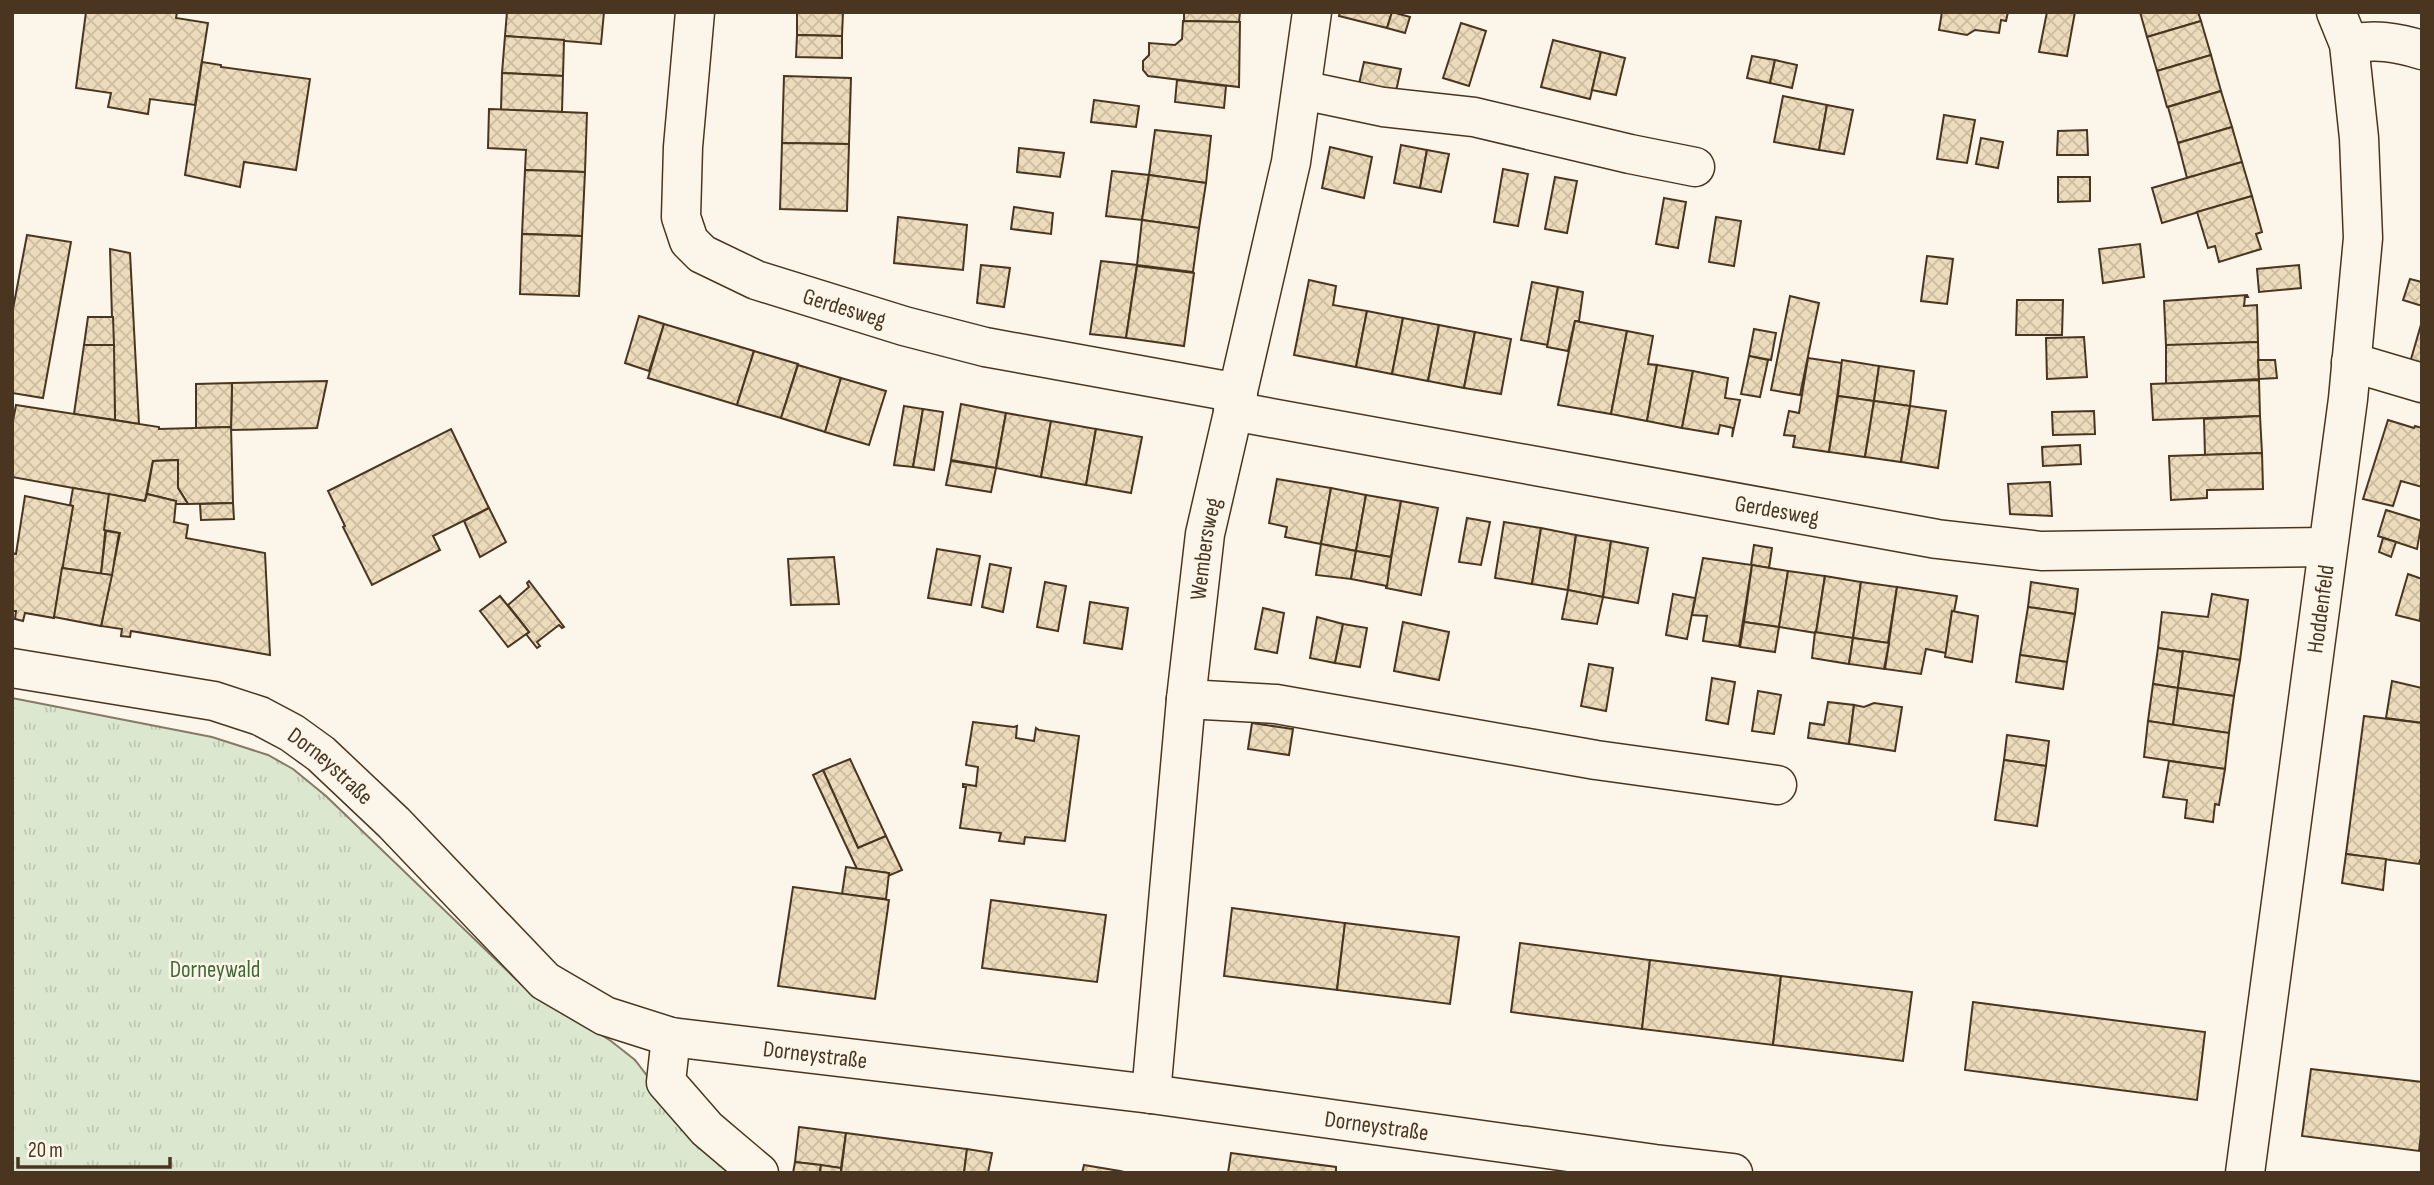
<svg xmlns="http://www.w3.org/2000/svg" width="2434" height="1185" font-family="'Sofia Sans Condensed',sans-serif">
  <defs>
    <pattern id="park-tufts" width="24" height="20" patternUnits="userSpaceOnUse" patternTransform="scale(1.75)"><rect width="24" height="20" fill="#dce7d0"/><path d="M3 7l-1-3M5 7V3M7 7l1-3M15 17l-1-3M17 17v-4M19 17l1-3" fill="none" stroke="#bec7b2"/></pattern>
    <pattern id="building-cross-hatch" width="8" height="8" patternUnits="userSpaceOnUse" patternTransform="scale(1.75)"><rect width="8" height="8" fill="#ecdcbc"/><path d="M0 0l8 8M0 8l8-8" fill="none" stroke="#ccbda1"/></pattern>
  </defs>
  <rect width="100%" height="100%" fill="#fbf6e9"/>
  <path fill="url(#park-tufts)" stroke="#887966" stroke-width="2" d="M 12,698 L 212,737 L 268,755 L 293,769 L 326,796 L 523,986 L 611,1041 L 635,1060 L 655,1086 L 750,1173 L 12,1173 Z"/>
  <g fill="url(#building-cross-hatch)" stroke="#4a3520" stroke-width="2">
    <path d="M 86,12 L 177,12 L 176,18 L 208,23 L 195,105 L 150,99 L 148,114 L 108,107 L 111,93 L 76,88 Z"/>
    <path d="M 507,12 L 604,12 L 601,44 L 505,36 Z"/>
    <path d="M 797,12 L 843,12 L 842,36 L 797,35 Z"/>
    <path d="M 1184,12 L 1240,12 L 1239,22 L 1184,21 Z"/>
    <path d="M 1340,12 L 1392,12 L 1387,28 L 1339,16 Z"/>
    <path d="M 1392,12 L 1410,17 L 1405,33 L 1387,28 Z"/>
    <path d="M 1942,12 L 2008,12 L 2006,21 L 2001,20 L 1999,33 L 1975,30 L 1967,35 L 1939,30 Z"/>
    <path d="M 2047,12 L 2075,12 L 2067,56 L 2039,52 Z"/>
    <path d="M 2140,12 L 2198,12 L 2201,21 L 2147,37 Z"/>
    <path d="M 1183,21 L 1240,22 L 1239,87 L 1148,76 L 1143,70 L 1143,61 L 1149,55 L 1149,43 L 1175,45 L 1182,39 Z"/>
    <path d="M 2201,21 L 2211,55 L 2157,71 L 2147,37 Z"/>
    <path d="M 1461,23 L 1486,31 L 1469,86 L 1443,78 Z"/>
    <path d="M 797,35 L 842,36 L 842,58 L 796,57 Z"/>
    <path d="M 505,36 L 564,40 L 563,76 L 502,73 Z"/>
    <path d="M 1553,40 L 1601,52 L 1590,99 L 1541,87 Z"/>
    <path d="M 1601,52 L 1625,58 L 1616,95 L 1592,90 Z"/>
    <path d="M 2211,55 L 2221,91 L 2167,107 L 2157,71 Z"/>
    <path d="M 1752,56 L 1775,60 L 1770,83 L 1747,78 Z"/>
    <path d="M 1775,60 L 1797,65 L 1792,88 L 1770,83 Z"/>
    <path d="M 202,62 L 221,65 L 221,67 L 310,79 L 296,170 L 244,162 L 240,187 L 185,175 Z"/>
    <path d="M 1364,62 L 1401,69 L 1396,91 L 1359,84 Z"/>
    <path d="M 502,73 L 563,76 L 562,112 L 501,110 Z"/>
    <path d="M 784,76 L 851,78 L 849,144 L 782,143 Z"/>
    <path d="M 1177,80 L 1226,86 L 1224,108 L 1175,102 Z"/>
    <path d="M 2221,91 L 2232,127 L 2178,143 L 2168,107 Z"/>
    <path d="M 1783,96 L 1827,105 L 1819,150 L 1774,142 Z"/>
    <path d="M 1094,100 L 1139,106 L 1136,127 L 1091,122 Z"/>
    <path d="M 1827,105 L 1853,110 L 1844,154 L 1819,150 Z"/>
    <path d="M 489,109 L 587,113 L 585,172 L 525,170 L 526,150 L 488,148 Z"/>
    <path d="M 1944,115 L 1975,120 L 1967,163 L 1937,159 Z"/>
    <path d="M 2232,127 L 2242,162 L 2187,178 L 2178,143 Z"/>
    <path d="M 1155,130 L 1211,136 L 1206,183 L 1149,175 Z"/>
    <path d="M 2087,130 L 2088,155 L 2057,155 L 2058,131 Z"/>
    <path d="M 1981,138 L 2003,142 L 1998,168 L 1976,164 Z"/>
    <path d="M 782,143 L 849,144 L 847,211 L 780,209 Z"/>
    <path d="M 1401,145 L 1427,150 L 1420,188 L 1394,183 Z"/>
    <path d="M 1330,147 L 1372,157 L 1364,198 L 1322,188 Z"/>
    <path d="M 1019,148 L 1064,153 L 1060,177 L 1017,172 Z"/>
    <path d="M 1427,150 L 1449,154 L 1441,192 L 1420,188 Z"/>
    <path d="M 2242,162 L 2252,196 L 2162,223 L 2152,188 Z"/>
    <path d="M 1503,169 L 1528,174 L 1518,226 L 1494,222 Z"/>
    <path d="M 525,170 L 585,172 L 582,236 L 522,234 Z"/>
    <path d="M 1112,171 L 1149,175 L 1142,220 L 1106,216 Z"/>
    <path d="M 1149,175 L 1206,183 L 1199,228 L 1142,220 Z"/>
    <path d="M 1555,177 L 1577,181 L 1567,233 L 1545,229 Z"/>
    <path d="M 2058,177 L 2090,177 L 2090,201 L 2058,202 Z"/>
    <path d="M 2252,196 L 2262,232 L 2256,234 L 2261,249 L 2219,262 L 2215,246 L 2208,248 L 2197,212 Z"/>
    <path d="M 1664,198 L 1686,202 L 1678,248 L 1656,244 Z"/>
    <path d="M 1014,207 L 1053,213 L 1051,234 L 1011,229 Z"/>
    <path d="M 898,217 L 967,225 L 963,270 L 894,263 Z"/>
    <path d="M 1716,217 L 1741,221 L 1734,266 L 1709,262 Z"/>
    <path d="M 1142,220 L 1199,228 L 1193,272 L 1137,265 Z"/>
    <path d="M 522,234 L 582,236 L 579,296 L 520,294 Z"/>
    <path d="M 27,235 L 71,242 L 43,398 L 12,393 L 12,314 Z"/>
    <path d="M 2140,244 L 2144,277 L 2103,283 L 2099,249 Z"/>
    <path d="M 110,249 L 130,253 L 139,424 L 115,420 Z"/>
    <path d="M 1927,256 L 1953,259 L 1947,304 L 1921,301 Z"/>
    <path d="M 1101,261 L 1137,265 L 1126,338 L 1090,334 Z"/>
    <path d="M 981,265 L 1010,268 L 1004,307 L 977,303 Z"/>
    <path d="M 2299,265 L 2301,288 L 2259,292 L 2257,269 Z"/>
    <path d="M 1137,266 L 1194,273 L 1184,346 L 1126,338 Z"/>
    <path d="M 2410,279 L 2422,282 L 2422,306 L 2403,300 Z"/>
    <path d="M 1309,280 L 1336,286 L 1333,305 L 1367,311 L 1356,367 L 1294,355 Z"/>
    <path d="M 1532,282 L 1558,287 L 1548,345 L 1521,340 Z"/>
    <path d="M 1558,287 L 1583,292 L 1579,321 L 1575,321 L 1568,351 L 1547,347 Z"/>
    <path d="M 2247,295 L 2248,297 L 2245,297 L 2244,306 L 2257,305 L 2258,342 L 2166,346 L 2164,301 Z"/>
    <path d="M 1790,296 L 1819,303 L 1800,395 L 1771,390 Z"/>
    <path d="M 2017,300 L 2063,300 L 2062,335 L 2016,335 Z"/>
    <path d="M 1367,311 L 1403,318 L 1392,374 L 1356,367 Z"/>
    <path d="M 639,316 L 664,324 L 649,371 L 625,363 Z"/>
    <path d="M 88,317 L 113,317 L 114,345 L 84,345 Z"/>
    <path d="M 1403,318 L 1439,325 L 1428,381 L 1392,374 Z"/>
    <path d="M 1575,321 L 1627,331 L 1611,414 L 1558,405 Z"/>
    <path d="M 2422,321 L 2422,370 L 2409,366 Z"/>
    <path d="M 664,324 L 754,351 L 737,405 L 648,378 Z"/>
    <path d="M 1439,325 L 1475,332 L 1464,388 L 1428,381 Z"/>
    <path d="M 1754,329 L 1776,333 L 1771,360 L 1749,356 Z"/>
    <path d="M 1627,331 L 1653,336 L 1648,364 L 1657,365 L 1647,421 L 1611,414 Z"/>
    <path d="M 1475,332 L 1511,339 L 1501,394 L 1464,388 Z"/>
    <path d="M 2084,337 L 2087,377 L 2047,379 L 2046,338 Z"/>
    <path d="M 2258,342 L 2259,379 L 2166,384 L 2166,345 Z"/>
    <path d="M 84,345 L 114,345 L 115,420 L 74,414 Z"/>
    <path d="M 754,351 L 798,364 L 781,418 L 737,405 Z"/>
    <path d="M 1749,356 L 1768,360 L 1760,397 L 1741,394 Z"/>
    <path d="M 1808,358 L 1842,363 L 1829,452 L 1793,447 L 1795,436 L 1784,435 L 1789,411 L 1799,413 Z"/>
    <path d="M 1842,360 L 1879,366 L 1874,401 L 1838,396 Z"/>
    <path d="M 2258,360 L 2275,360 L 2277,378 L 2259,379 Z"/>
    <path d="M 798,365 L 841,378 L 825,432 L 781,418 Z"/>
    <path d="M 1657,365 L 1693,371 L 1682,428 L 1647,421 Z"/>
    <path d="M 1879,366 L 1914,371 L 1910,406 L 1874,401 Z"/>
    <path d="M 1693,371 L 1728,378 L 1725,398 L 1740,400 L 1732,437 L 1733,428 L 1720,425 L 1718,434 L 1682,428 Z"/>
    <path d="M 841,378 L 886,391 L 869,445 L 825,432 Z"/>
    <path d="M 2259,380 L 2260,416 L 2153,420 L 2151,384 Z"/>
    <path d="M 327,381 L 317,428 L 231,430 L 232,383 Z"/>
    <path d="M 232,383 L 231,427 L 196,428 L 196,384 Z"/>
    <path d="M 1838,396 L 1874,401 L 1865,457 L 1829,452 Z"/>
    <path d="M 1874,401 L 1910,406 L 1901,462 L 1865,457 Z"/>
    <path d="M 961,404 L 1006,413 L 996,468 L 951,460 Z"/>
    <path d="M 16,405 L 159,427 L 159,429 L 231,427 L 233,503 L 188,504 L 178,488 L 178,460 L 153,461 L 145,501 L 12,477 L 12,426 Z"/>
    <path d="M 904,406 L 923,409 L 913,467 L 894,465 Z"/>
    <path d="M 1910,406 L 1946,411 L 1938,468 L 1901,462 Z"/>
    <path d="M 923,409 L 943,412 L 934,470 L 913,467 Z"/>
    <path d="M 2094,411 L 2095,434 L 2053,435 L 2052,412 Z"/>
    <path d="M 1006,413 L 1051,421 L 1041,477 L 996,468 Z"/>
    <path d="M 2260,416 L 2262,453 L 2205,455 L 2204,419 Z"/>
    <path d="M 2388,420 L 2414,428 L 2415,426 L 2422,428 L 2422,487 L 2401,481 L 2393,506 L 2363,499 Z"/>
    <path d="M 1051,421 L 1096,429 L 1086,485 L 1041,477 Z"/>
    <path d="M 451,429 L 489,508 L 433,536 L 440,550 L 372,585 L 343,527 L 345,526 L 328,491 Z"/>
    <path d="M 1096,429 L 1142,437 L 1131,493 L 1086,485 Z"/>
    <path d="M 2080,445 L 2081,464 L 2043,466 L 2042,447 Z"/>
    <path d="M 2262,453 L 2263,489 L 2207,490 L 2207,498 L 2171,500 L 2169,456 Z"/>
    <path d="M 178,460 L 178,488 L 188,504 L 176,504 L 176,501 L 147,494 L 153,461 Z"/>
    <path d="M 951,461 L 996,468 L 991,492 L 946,485 Z"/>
    <path d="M 1277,479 L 1331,488 L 1321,544 L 1285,537 L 1287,527 L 1269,523 Z"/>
    <path d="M 2050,482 L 2052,516 L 2010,514 L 2008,484 Z"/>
    <path d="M 73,488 L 109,494 L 101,574 L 62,568 L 73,506 L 70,505 Z"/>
    <path d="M 1331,488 L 1366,495 L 1356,551 L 1321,544 Z"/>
    <path d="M 109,494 L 145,501 L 147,494 L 176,501 L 174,522 L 188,525 L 186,538 L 265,553 L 270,655 L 131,631 L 130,637 L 121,636 L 122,629 L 101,626 L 120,533 L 104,530 Z"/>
    <path d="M 1366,495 L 1401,501 L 1391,557 L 1356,551 Z"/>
    <path d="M 25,496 L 73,506 L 54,618 L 25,613 L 23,621 L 15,619 L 16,611 L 12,611 L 12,553 L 16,554 Z"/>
    <path d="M 1401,501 L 1438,508 L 1421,595 L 1386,588 Z"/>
    <path d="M 233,503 L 234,519 L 201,520 L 200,504 Z"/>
    <path d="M 489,508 L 506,542 L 480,557 L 464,521 Z"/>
    <path d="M 2386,510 L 2422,521 L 2417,549 L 2378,536 Z"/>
    <path d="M 1467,518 L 1490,522 L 1481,565 L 1459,562 Z"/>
    <path d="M 1504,522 L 1541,528 L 1532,584 L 1495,578 Z"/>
    <path d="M 1541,528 L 1576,535 L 1568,590 L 1532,584 Z"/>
    <path d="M 106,531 L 119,533 L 112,575 L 101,574 Z"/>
    <path d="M 1576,535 L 1611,541 L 1603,597 L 1568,590 Z"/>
    <path d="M 2383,538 L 2396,542 L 2391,557 L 2379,552 Z"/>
    <path d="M 1611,541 L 1648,548 L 1638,603 L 1603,597 Z"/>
    <path d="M 1321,544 L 1356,551 L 1351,579 L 1316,575 Z"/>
    <path d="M 1754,545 L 1772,548 L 1769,568 L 1751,565 Z"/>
    <path d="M 937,549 L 980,556 L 971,605 L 928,598 Z"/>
    <path d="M 1356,551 L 1391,557 L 1387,586 L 1351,579 Z"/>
    <path d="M 834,557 L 839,604 L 791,605 L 788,559 Z"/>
    <path d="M 1703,558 L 1752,565 L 1739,646 L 1703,641 L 1707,616 L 1692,615 Z"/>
    <path d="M 990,564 L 1011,568 L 1003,612 L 982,607 Z"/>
    <path d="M 1752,565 L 1788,571 L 1779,627 L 1744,622 Z"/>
    <path d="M 62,568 L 112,575 L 101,626 L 54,617 Z"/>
    <path d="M 1788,571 L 1825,576 L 1816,633 L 1779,627 Z"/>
    <path d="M 2408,574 L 2422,579 L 2420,621 L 2396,615 Z"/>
    <path d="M 1825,576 L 1861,582 L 1853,638 L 1816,633 Z"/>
    <path d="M 529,581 L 564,627 L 562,628 L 559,625 L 537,642 L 540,646 L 537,648 L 526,634 L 529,632 L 508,605 L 529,587 L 527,583 Z"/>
    <path d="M 1045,582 L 1066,586 L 1058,631 L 1037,627 Z"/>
    <path d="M 1861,582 L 1897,587 L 1888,643 L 1853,638 Z"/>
    <path d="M 2031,582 L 2078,589 L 2075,614 L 2028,607 Z"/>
    <path d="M 1897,587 L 1957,596 L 1954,612 L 1952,611 L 1946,653 L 1926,649 L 1921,674 L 1885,669 Z"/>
    <path d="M 1568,590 L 1603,597 L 1597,624 L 1562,619 Z"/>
    <path d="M 1673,594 L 1695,598 L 1687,639 L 1666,635 Z"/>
    <path d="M 2212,594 L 2248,600 L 2240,660 L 2158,648 L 2162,612 L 2208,617 Z"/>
    <path d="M 500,596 L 529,632 L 508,647 L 480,611 Z"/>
    <path d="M 1090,602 L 1128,608 L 1122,649 L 1084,643 Z"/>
    <path d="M 2028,607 L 2075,614 L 2067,662 L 2020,655 Z"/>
    <path d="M 1263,608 L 1284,613 L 1277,653 L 1255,649 Z"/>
    <path d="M 1952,611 L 1978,616 L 1972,662 L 1945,657 Z"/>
    <path d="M 1317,617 L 1343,624 L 1335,663 L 1310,658 Z"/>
    <path d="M 1403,622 L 1449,632 L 1439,680 L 1394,671 Z"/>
    <path d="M 1744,622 L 1779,627 L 1775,652 L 1740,647 Z"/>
    <path d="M 1343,624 L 1367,628 L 1360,667 L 1335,663 Z"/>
    <path d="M 1815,632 L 1853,638 L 1849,664 L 1812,658 Z"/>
    <path d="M 1853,638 L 1889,643 L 1884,669 L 1849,664 Z"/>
    <path d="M 2158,648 L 2183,652 L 2178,688 L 2153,684 Z"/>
    <path d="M 2183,651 L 2240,660 L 2234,696 L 2178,688 Z"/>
    <path d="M 2020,655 L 2067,662 L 2063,689 L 2016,682 Z"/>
    <path d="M 1589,664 L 1613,668 L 1606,711 L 1581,706 Z"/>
    <path d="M 1712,678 L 1735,682 L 1728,724 L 1706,720 Z"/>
    <path d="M 2392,681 L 2422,688 L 2422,723 L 2386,718 Z"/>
    <path d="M 2153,684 L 2178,688 L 2173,725 L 2148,721 Z"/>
    <path d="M 2178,688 L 2234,696 L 2229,733 L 2173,725 Z"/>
    <path d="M 1758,691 L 1781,695 L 1774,734 L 1752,731 Z"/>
    <path d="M 1828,702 L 1854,705 L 1849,744 L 1808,738 L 1810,723 L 1824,725 Z"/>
    <path d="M 1874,703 L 1902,707 L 1895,751 L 1849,744 L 1854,705 L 1864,707 Z"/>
    <path d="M 2364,716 L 2422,723 L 2422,860 L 2420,860 L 2419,864 L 2346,854 Z"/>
    <path d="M 2148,721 L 2229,733 L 2225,769 L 2144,757 Z"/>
    <path d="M 973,722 L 1014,727 L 1017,726 L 1016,738 L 1034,741 L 1036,728 L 1039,730 L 1079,736 L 1065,841 L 1025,837 L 1024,844 L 999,841 L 1001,833 L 960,828 L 966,787 L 963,787 L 963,784 L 976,786 L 978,767 L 966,765 Z"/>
    <path d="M 1252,723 L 1293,729 L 1289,755 L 1248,749 Z"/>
    <path d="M 2007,735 L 2049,741 L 2046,766 L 2004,760 Z"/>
    <path d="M 850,759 L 886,836 L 858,848 L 823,770 Z"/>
    <path d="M 2004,760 L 2046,766 L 2037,826 L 1995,820 Z"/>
    <path d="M 2169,761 L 2225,769 L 2219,805 L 2215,804 L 2213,822 L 2185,818 L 2187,800 L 2163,797 Z"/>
    <path d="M 823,770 L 858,848 L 886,836 L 902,870 L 888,876 L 889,873 L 857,869 L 813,775 Z"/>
    <path d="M 2346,854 L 2386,859 L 2383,890 L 2342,883 Z"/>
    <path d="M 846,867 L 889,873 L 886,899 L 842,894 Z"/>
    <path d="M 793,887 L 889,900 L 875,999 L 778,986 Z"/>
    <path d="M 991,900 L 1106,915 L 1097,982 L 982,968 Z"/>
    <path d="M 1232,908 L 1345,923 L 1337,990 L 1224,976 Z"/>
    <path d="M 1345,923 L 1459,937 L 1450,1004 L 1337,990 Z"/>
    <path d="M 1520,943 L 1650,960 L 1642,1029 L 1511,1012 Z"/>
    <path d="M 1650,960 L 1781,976 L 1773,1045 L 1642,1029 Z"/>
    <path d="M 1781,976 L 1912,992 L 1903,1061 L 1773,1045 Z"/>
    <path d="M 1973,1002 L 2205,1032 L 2197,1100 L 1965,1070 Z"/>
    <path d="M 2311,1069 L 2422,1082 L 2422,1125 L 2419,1151 L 2302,1136 Z"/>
    <path d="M 799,1127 L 846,1133 L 841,1168 L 795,1162 Z"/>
    <path d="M 846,1133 L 967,1149 L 964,1173 L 841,1173 Z"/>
    <path d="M 967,1149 L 992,1153 L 988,1173 L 964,1173 Z"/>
    <path d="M 1231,1153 L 1336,1167 L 1336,1173 L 1228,1173 Z"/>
    <path d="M 795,1162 L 821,1165 L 820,1173 L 793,1173 Z"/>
    <path d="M 821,1165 L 841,1168 L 841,1173 L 820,1173 Z"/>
    <path d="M 1084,1165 L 1120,1171 L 1128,1173 L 1082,1173 Z"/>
  </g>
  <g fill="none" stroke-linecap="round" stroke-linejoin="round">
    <defs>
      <g id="minor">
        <path id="s1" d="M 695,12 L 683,147 L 681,217 L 689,241 L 702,254 L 756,280 L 904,326 L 985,347 L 1238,393"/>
        <path d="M 2349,44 C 2376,39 2396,42 2422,50"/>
        <path d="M 1302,90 L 1383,107 L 1474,117 L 1630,154 L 1695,167"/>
        <path d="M 2351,362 L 2422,383"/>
        <path id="s2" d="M 1233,411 L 1937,539 L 2041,551 L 2327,547"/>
        <path id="s3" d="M 12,668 L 214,701 L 260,716 L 292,733 L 321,754 L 394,823 L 545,981 L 605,1016 L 671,1037 L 1151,1094 L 1655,1164 L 1733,1173"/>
        <path d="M 1186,699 L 1276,704 L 1596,760 L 1777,785"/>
        <path d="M 671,1037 L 666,1082 L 707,1129 L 759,1173"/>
        <path id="s4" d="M 1151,1094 L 1186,699 L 1205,534 L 1291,162 L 1312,12"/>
        <path id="s5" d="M 2245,1173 L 2348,399 L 2363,238 L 2359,138 L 2349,44 L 2336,12"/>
      </g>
    </defs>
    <use href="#minor" stroke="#4a3520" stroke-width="41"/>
    <use href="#minor" stroke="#fbf6e9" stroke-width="38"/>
  </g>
  <g text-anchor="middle" stroke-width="5" stroke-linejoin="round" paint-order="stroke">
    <g font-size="23" fill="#4a3520" stroke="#fbf6e9">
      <text dy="8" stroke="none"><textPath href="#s1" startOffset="402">Gerdesweg</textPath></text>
      <text dy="8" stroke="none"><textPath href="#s2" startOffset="553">Gerdesweg</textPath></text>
      <text dy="8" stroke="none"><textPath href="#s4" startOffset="548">Wembersweg</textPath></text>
      <text dy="8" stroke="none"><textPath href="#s5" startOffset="569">Hoddenfeld</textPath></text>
      <text dy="8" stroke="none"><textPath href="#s3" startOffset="340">Dorneystraße</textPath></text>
      <text dy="8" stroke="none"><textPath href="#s3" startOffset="928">Dorneystraße</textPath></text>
      <text dy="8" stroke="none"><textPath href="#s3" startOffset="1494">Dorneystraße</textPath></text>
    </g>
    <g font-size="23" fill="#436837" stroke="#fbf6e9">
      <text x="215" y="977">Dorneywald</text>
    </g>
  </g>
  <rect width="2434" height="1185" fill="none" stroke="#4a3520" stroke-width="28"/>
  <path d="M18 1157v10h152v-10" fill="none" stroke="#4a3520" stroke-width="3.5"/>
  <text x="28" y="1157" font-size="21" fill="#4a3520" stroke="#fbf6e9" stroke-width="5" paint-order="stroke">20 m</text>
</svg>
